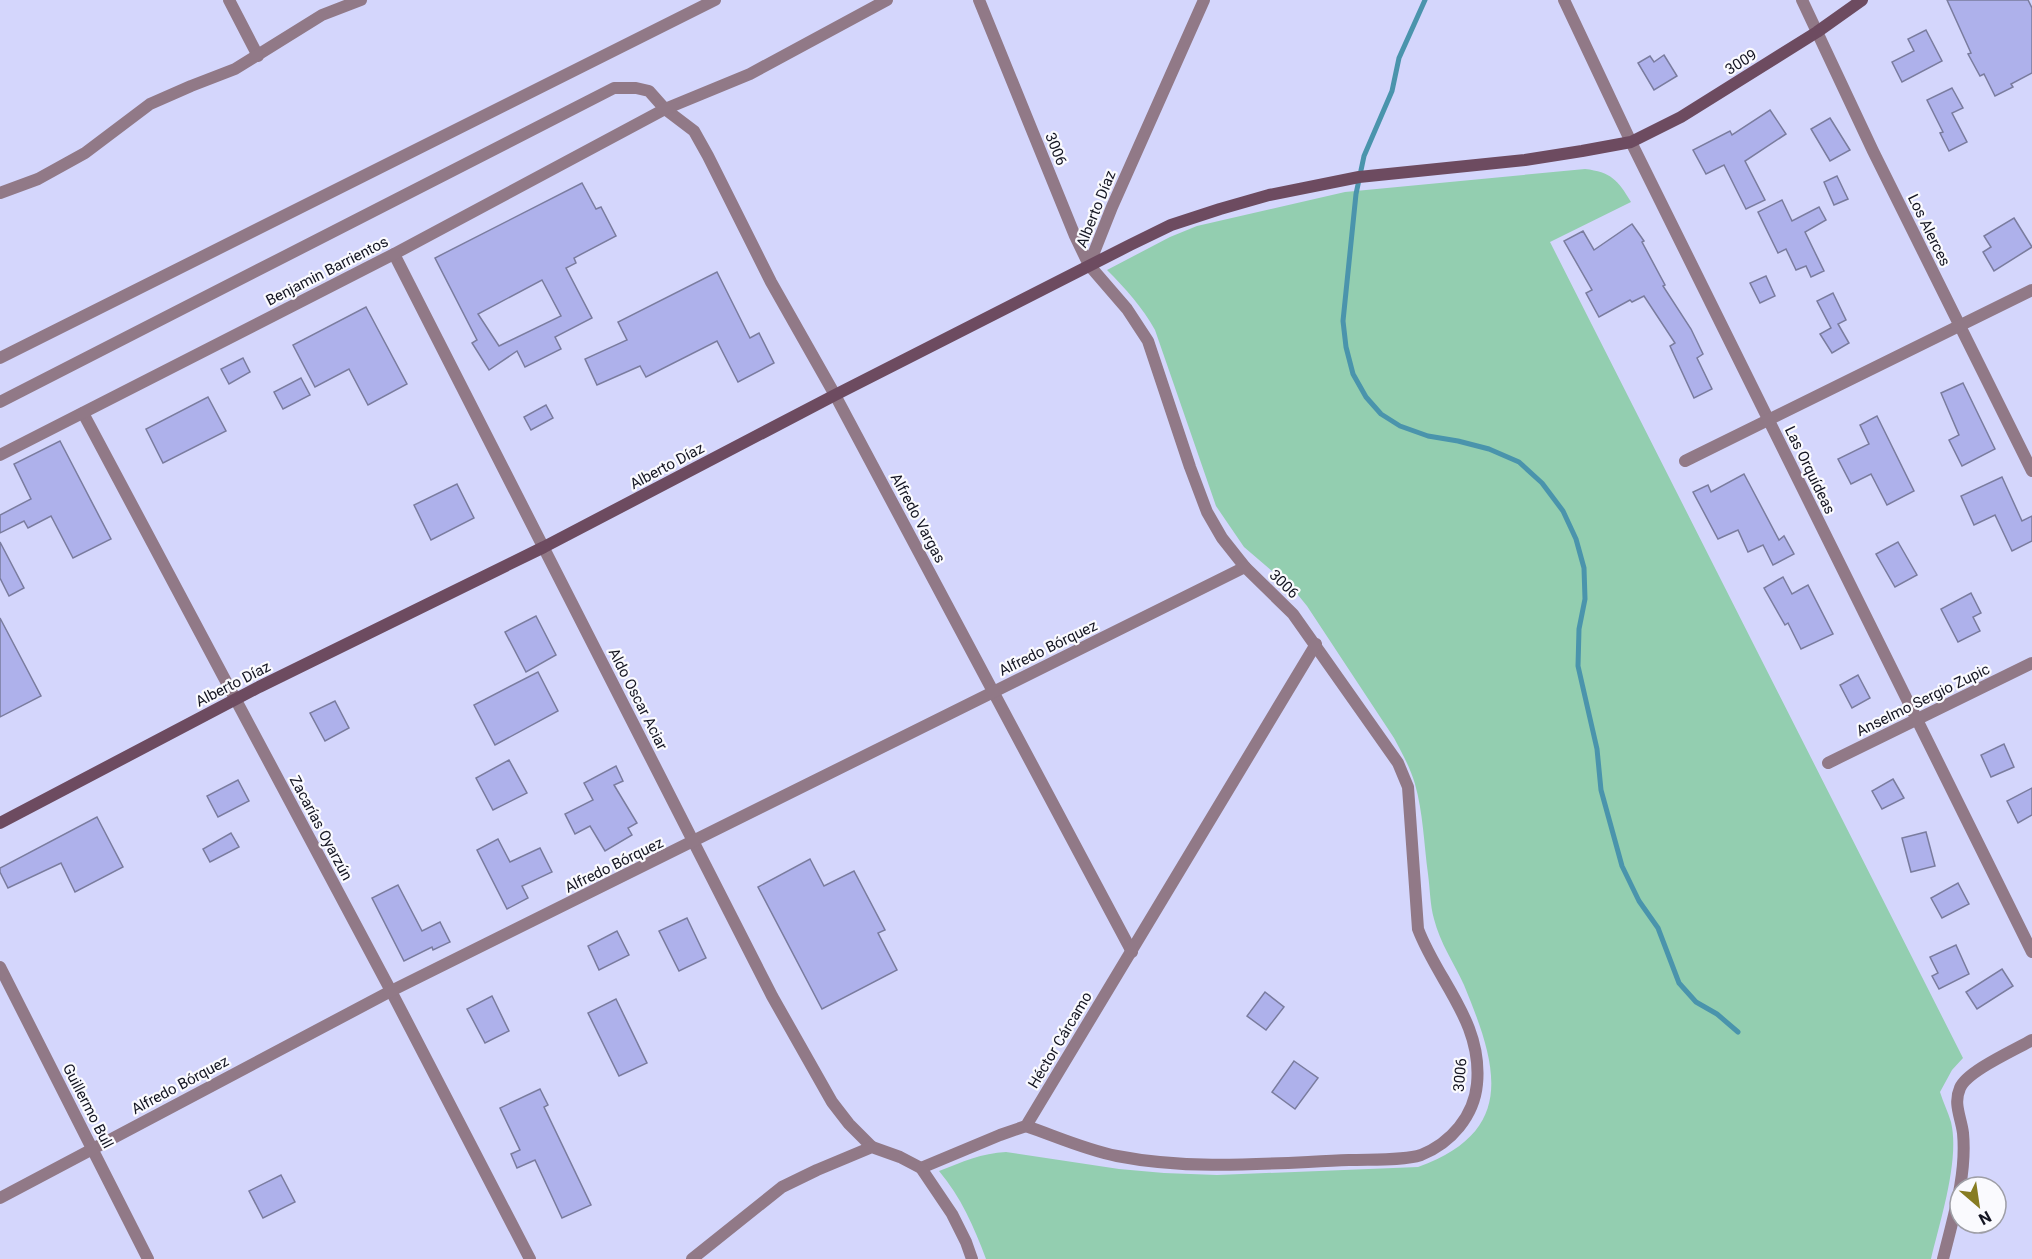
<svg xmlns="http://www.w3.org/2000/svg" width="2032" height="1259" font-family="Roboto,sans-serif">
  <rect width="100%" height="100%" fill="#d4d6fc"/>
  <path fill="#93ceb0" d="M 1585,169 C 1611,172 1618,180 1631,202 L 1550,242 L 1963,1058 L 1952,1070 L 1940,1092 C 1943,1102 1948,1112 1951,1122 C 1960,1160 1940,1221 1931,1259 L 986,1259 C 974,1227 961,1197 939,1171 C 962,1162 982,1153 1006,1152 L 1119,1169 L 1164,1173 L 1217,1175 L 1418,1167 C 1518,1131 1497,1065 1464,985 C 1454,963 1440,943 1434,919 C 1430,905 1430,888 1428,874 C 1424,844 1423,812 1415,784 C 1410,767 1402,753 1394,738 L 1307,606 L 1294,590 L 1244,547 L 1216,506 L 1155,330 C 1142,307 1126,289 1107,270 L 1170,237 L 1197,226 L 1345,192 Z"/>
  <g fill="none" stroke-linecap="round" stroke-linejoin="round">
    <path stroke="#4a94ac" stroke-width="5" d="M 1425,0 L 1399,58 L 1392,91 L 1364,156 L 1356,194 L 1343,321 L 1346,347 L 1353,374 L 1366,397 L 1381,414 L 1400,426 L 1428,436 L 1458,441 L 1489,449 L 1519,462 L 1542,483 L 1563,511 L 1576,539 L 1584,568 L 1585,599 L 1579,629 L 1578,666 L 1597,749 L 1601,790 L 1622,866 L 1639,901 L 1658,928 L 1679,983 L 1696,1002 L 1717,1014 L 1738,1032"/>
  </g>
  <g fill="#aeb1eb" stroke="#7a7c9e" stroke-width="1.5" fill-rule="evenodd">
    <path d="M 1947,0 L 2028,0 L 2032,8 L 2032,73 L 2011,84 L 2013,87 L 1995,96 L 1984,74 L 1980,76 L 1968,54 L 1971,53 Z"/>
    <path d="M 1926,30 L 1942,61 L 1902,82 L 1892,62 L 1914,51 L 1908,39 Z"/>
    <path d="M 1664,55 L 1677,76 L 1654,90 L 1638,63 L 1650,56 L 1654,62 Z"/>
    <path d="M 1952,88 L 1963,108 L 1952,113 L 1967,142 L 1949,151 L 1940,133 L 1943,132 L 1927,100 Z"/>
    <path d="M 1770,110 L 1786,134 L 1745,161 L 1765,200 L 1746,209 L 1724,165 L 1706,174 L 1693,150 L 1730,131 L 1732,135 Z"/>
    <path d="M 1830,118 L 1850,150 L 1830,161 L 1811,129 Z"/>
    <path d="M 1837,176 L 1848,199 L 1834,205 L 1824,182 Z"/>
    <path d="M 582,183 L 596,209 L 601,207 L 616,236 L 574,258 L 576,263 L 566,268 L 592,318 L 555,337 L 561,349 L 525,367 L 517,351 L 489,370 L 472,343 L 477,340 L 435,258 ZM 542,280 L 561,316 L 499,346 L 478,314 Z"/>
    <path d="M 1782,200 L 1792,221 L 1819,207 L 1826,220 L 1805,232 L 1824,271 L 1811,277 L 1806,266 L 1796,270 L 1786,249 L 1778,253 L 1758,212 Z"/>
    <path d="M 2014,218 L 2032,247 L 1994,271 L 1983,252 L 1991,247 L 1984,236 Z"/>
    <path d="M 1632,224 L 1644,241 L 1642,242 L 1665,285 L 1663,286 L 1691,329 L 1703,354 L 1697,358 L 1712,389 L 1694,398 L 1670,346 L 1675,343 L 1644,296 L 1632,302 L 1630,300 L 1599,317 L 1586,293 L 1592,290 L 1564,241 L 1583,231 L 1594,250 Z"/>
    <path d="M 717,272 L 750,338 L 759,333 L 774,363 L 738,382 L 717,341 L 646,377 L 640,366 L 597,385 L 585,359 L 627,340 L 618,322 Z"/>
    <path d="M 1766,276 L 1775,296 L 1760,303 L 1750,283 Z"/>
    <path d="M 1833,293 L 1846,320 L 1838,324 L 1849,343 L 1832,353 L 1820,334 L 1831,328 L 1817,301 Z"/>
    <path d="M 366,307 L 407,384 L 368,405 L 349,369 L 315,387 L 293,345 Z"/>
    <path d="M 243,358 L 250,372 L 229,384 L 221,369 Z"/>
    <path d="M 301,378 L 310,395 L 283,409 L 274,392 Z"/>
    <path d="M 1963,383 L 1995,449 L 1962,466 L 1949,440 L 1959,435 L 1941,393 Z"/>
    <path d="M 208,397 L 226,431 L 163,463 L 146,429 Z"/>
    <path d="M 546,405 L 553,418 L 531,430 L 524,417 Z"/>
    <path d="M 1877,416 L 1914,491 L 1887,505 L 1871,474 L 1851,484 L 1838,459 L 1869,444 L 1860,425 Z"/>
    <path d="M 60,441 L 111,539 L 73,558 L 51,516 L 28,528 L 24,521 L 0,533 L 0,515 L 31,499 L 14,464 Z"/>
    <path d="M 1744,474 L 1779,540 L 1784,536 L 1794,554 L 1773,565 L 1763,545 L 1748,552 L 1738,530 L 1718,539 L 1693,492 L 1708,485 L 1711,492 Z"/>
    <path d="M 2002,477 L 2022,521 L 2032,516 L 2032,541 L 2012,551 L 1995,515 L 1974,525 L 1961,496 Z"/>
    <path d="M 457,484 L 474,518 L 431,540 L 414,505 Z"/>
    <path d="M 0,542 L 24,588 L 9,596 L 0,578 Z"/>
    <path d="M 1898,542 L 1917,575 L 1895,587 L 1876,554 Z"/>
    <path d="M 1783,577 L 1792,594 L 1808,585 L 1833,634 L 1801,649 L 1788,623 L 1785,625 L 1764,588 Z"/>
    <path d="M 1971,593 L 1981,613 L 1973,617 L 1980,631 L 1958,642 L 1941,609 Z"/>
    <path d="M 536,616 L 556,655 L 526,672 L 505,632 Z"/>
    <path d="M 0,618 L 41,696 L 0,717 Z"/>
    <path d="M 538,672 L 558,711 L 495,745 L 474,705 Z"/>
    <path d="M 1858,675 L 1870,698 L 1852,708 L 1840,685 Z"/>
    <path d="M 335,701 L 349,728 L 325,741 L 310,713 Z"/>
    <path d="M 2004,744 L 2014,767 L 1991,777 L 1981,755 Z"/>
    <path d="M 509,760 L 527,793 L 493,810 L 476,778 Z"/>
    <path d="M 616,766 L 623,781 L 614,785 L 637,823 L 628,828 L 632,835 L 605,851 L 590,826 L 575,834 L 565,814 L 593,800 L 584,783 Z"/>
    <path d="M 1893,779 L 1904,798 L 1882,809 L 1872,791 Z"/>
    <path d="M 238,780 L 249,801 L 218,817 L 207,796 Z"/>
    <path d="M 2032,788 L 2032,815 L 2018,823 L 2007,801 Z"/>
    <path d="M 97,817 L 123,867 L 75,892 L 61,863 L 8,888 L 0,872 L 0,868 Z"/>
    <path d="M 1926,832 L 1935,866 L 1911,872 L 1902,838 Z"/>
    <path d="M 231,833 L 239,847 L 210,862 L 203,849 Z"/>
    <path d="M 498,839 L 510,862 L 540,848 L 552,872 L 522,886 L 528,898 L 507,909 L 477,850 Z"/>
    <path d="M 810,859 L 824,886 L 854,871 L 885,930 L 878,933 L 897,970 L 822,1009 L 758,887 Z"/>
    <path d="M 1958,883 L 1969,904 L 1942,918 L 1931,898 Z"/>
    <path d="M 398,885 L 422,931 L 440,922 L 450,942 L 433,950 L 432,947 L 404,961 L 372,898 Z"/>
    <path d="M 687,918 L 706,958 L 679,971 L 659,931 Z"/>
    <path d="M 617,931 L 629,955 L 599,970 L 588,946 Z"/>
    <path d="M 1956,945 L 1969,974 L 1939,989 L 1932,976 L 1938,973 L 1930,957 Z"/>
    <path d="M 2002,969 L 2013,986 L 1977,1009 L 1966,992 Z"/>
    <path d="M 1265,992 L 1284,1007 L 1266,1030 L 1247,1016 Z"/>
    <path d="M 492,996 L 509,1031 L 485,1043 L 467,1009 Z"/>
    <path d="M 616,999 L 647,1063 L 619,1076 L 588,1013 Z"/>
    <path d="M 1294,1061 L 1318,1078 L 1295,1109 L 1272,1092 Z"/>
    <path d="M 540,1089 L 548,1105 L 544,1107 L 591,1205 L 562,1218 L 535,1160 L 517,1168 L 511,1154 L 520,1150 L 500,1108 Z"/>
    <path d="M 281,1175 L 295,1202 L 263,1218 L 249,1191 Z"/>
  </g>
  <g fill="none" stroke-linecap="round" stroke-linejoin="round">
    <g stroke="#917987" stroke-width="12">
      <path d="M 229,0 L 258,56"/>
      <path d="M 979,0 L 1075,236 L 1089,265 L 1127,309 L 1148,341 L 1190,467 L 1207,512 L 1222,538 L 1245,567 L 1293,614 L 1398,763 L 1408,787 L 1418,929 C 1438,982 1483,1022 1477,1084 C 1474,1116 1451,1143 1421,1155 C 1403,1161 1368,1159 1349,1160 C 1272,1163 1193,1171 1117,1156 C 1086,1150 1055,1136 1026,1126"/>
      <path d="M 1564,0 L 1631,142 L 2032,952"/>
      <path d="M 1802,0 L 1873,151 L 2032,471"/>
      <path d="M 0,193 L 38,179 L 85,153 L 150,104 L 191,86 L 235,69 L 322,15 L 361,0"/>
      <path d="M 394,254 L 772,996 L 832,1102 L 849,1124 L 872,1147"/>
      <path d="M 1089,265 L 1112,207 L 1204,0"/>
      <path d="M 0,358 L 715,0"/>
      <path d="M 0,402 L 614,88 L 636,88 L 649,91 L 665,109 L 694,131 L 708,156 L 771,282 L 835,395 L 1132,952"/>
      <path d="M 83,413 L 391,991 L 530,1259"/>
      <path d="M 0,455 L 394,254 L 665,109 L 750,74 L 887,0"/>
      <path d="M 1685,461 L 2032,290"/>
      <path d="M 1828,763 L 2032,663"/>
      <path d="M 0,967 L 148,1259"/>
      <path d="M 921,1168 L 1000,1135 L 1026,1126 L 1316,644"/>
      <path d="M 0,1198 L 391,991 L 1245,567"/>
      <path d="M 692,1259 L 782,1187 L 817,1170 L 872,1147 L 900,1157 L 921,1168 L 952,1214 L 966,1242 L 972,1259"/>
      <path d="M 1943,1259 C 1953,1218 1967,1175 1963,1133 C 1961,1117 1953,1104 1960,1088 C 1967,1071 2015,1050 2032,1040"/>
    </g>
    <path stroke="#6d4b60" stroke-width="12" d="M 0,823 L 259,687 L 544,547 L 835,395 L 1130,245 L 1171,225 L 1220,209 L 1269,195 L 1359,177 L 1525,160 L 1582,151 L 1631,142 L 1681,117 L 1817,32 L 1862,0"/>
  </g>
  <g text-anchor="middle" stroke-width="4.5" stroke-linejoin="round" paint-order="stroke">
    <g font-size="15" fill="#141522" stroke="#fafafe">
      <text transform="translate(1741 62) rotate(-32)" y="5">3009</text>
      <text transform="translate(1056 149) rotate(68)" y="5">3006</text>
      <text transform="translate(1096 209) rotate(-68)" y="5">Alberto Díaz</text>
      <text transform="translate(1929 230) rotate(64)" y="5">Los Alerces</text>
      <text transform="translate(327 271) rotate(-27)" y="5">Benjamin Barrientos</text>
      <text transform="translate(667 466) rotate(-28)" y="5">Alberto Díaz</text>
      <text transform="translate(1810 470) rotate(64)" y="5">Las Orquídeas</text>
      <text transform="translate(918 518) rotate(62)" y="5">Alfredo Vargas</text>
      <text transform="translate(1284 584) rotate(44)" y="5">3006</text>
      <text transform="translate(1048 648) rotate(-26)" y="5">Alfredo Bórquez</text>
      <text transform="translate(233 684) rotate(-27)" y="5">Alberto Díaz</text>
      <text transform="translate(638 699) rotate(63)" y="5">Aldo Oscar Aciar</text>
      <text transform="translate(1923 700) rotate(-26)" y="5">Anselmo Sergio Zupic</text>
      <text transform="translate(321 828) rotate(62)" y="5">Zacarías Oyarzún</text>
      <text transform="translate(614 865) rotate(-26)" y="5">Alfredo Bórquez</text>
      <text transform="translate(1060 1040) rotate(-59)" y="5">Héctor Cárcamo</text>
      <text transform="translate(1460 1075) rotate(-85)" y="5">3006</text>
      <text transform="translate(180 1085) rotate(-28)" y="5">Alfredo Bórquez</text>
      <text transform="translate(88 1106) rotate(63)" y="5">Guillermo Bull</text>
    </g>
  </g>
  <g transform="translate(1978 1205) rotate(151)"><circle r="28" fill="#fafafe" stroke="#9e9ea6" stroke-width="1.5"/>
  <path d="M0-4.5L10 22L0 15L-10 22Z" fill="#877c22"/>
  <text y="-9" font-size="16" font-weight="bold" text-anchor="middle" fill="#141522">N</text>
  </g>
</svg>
